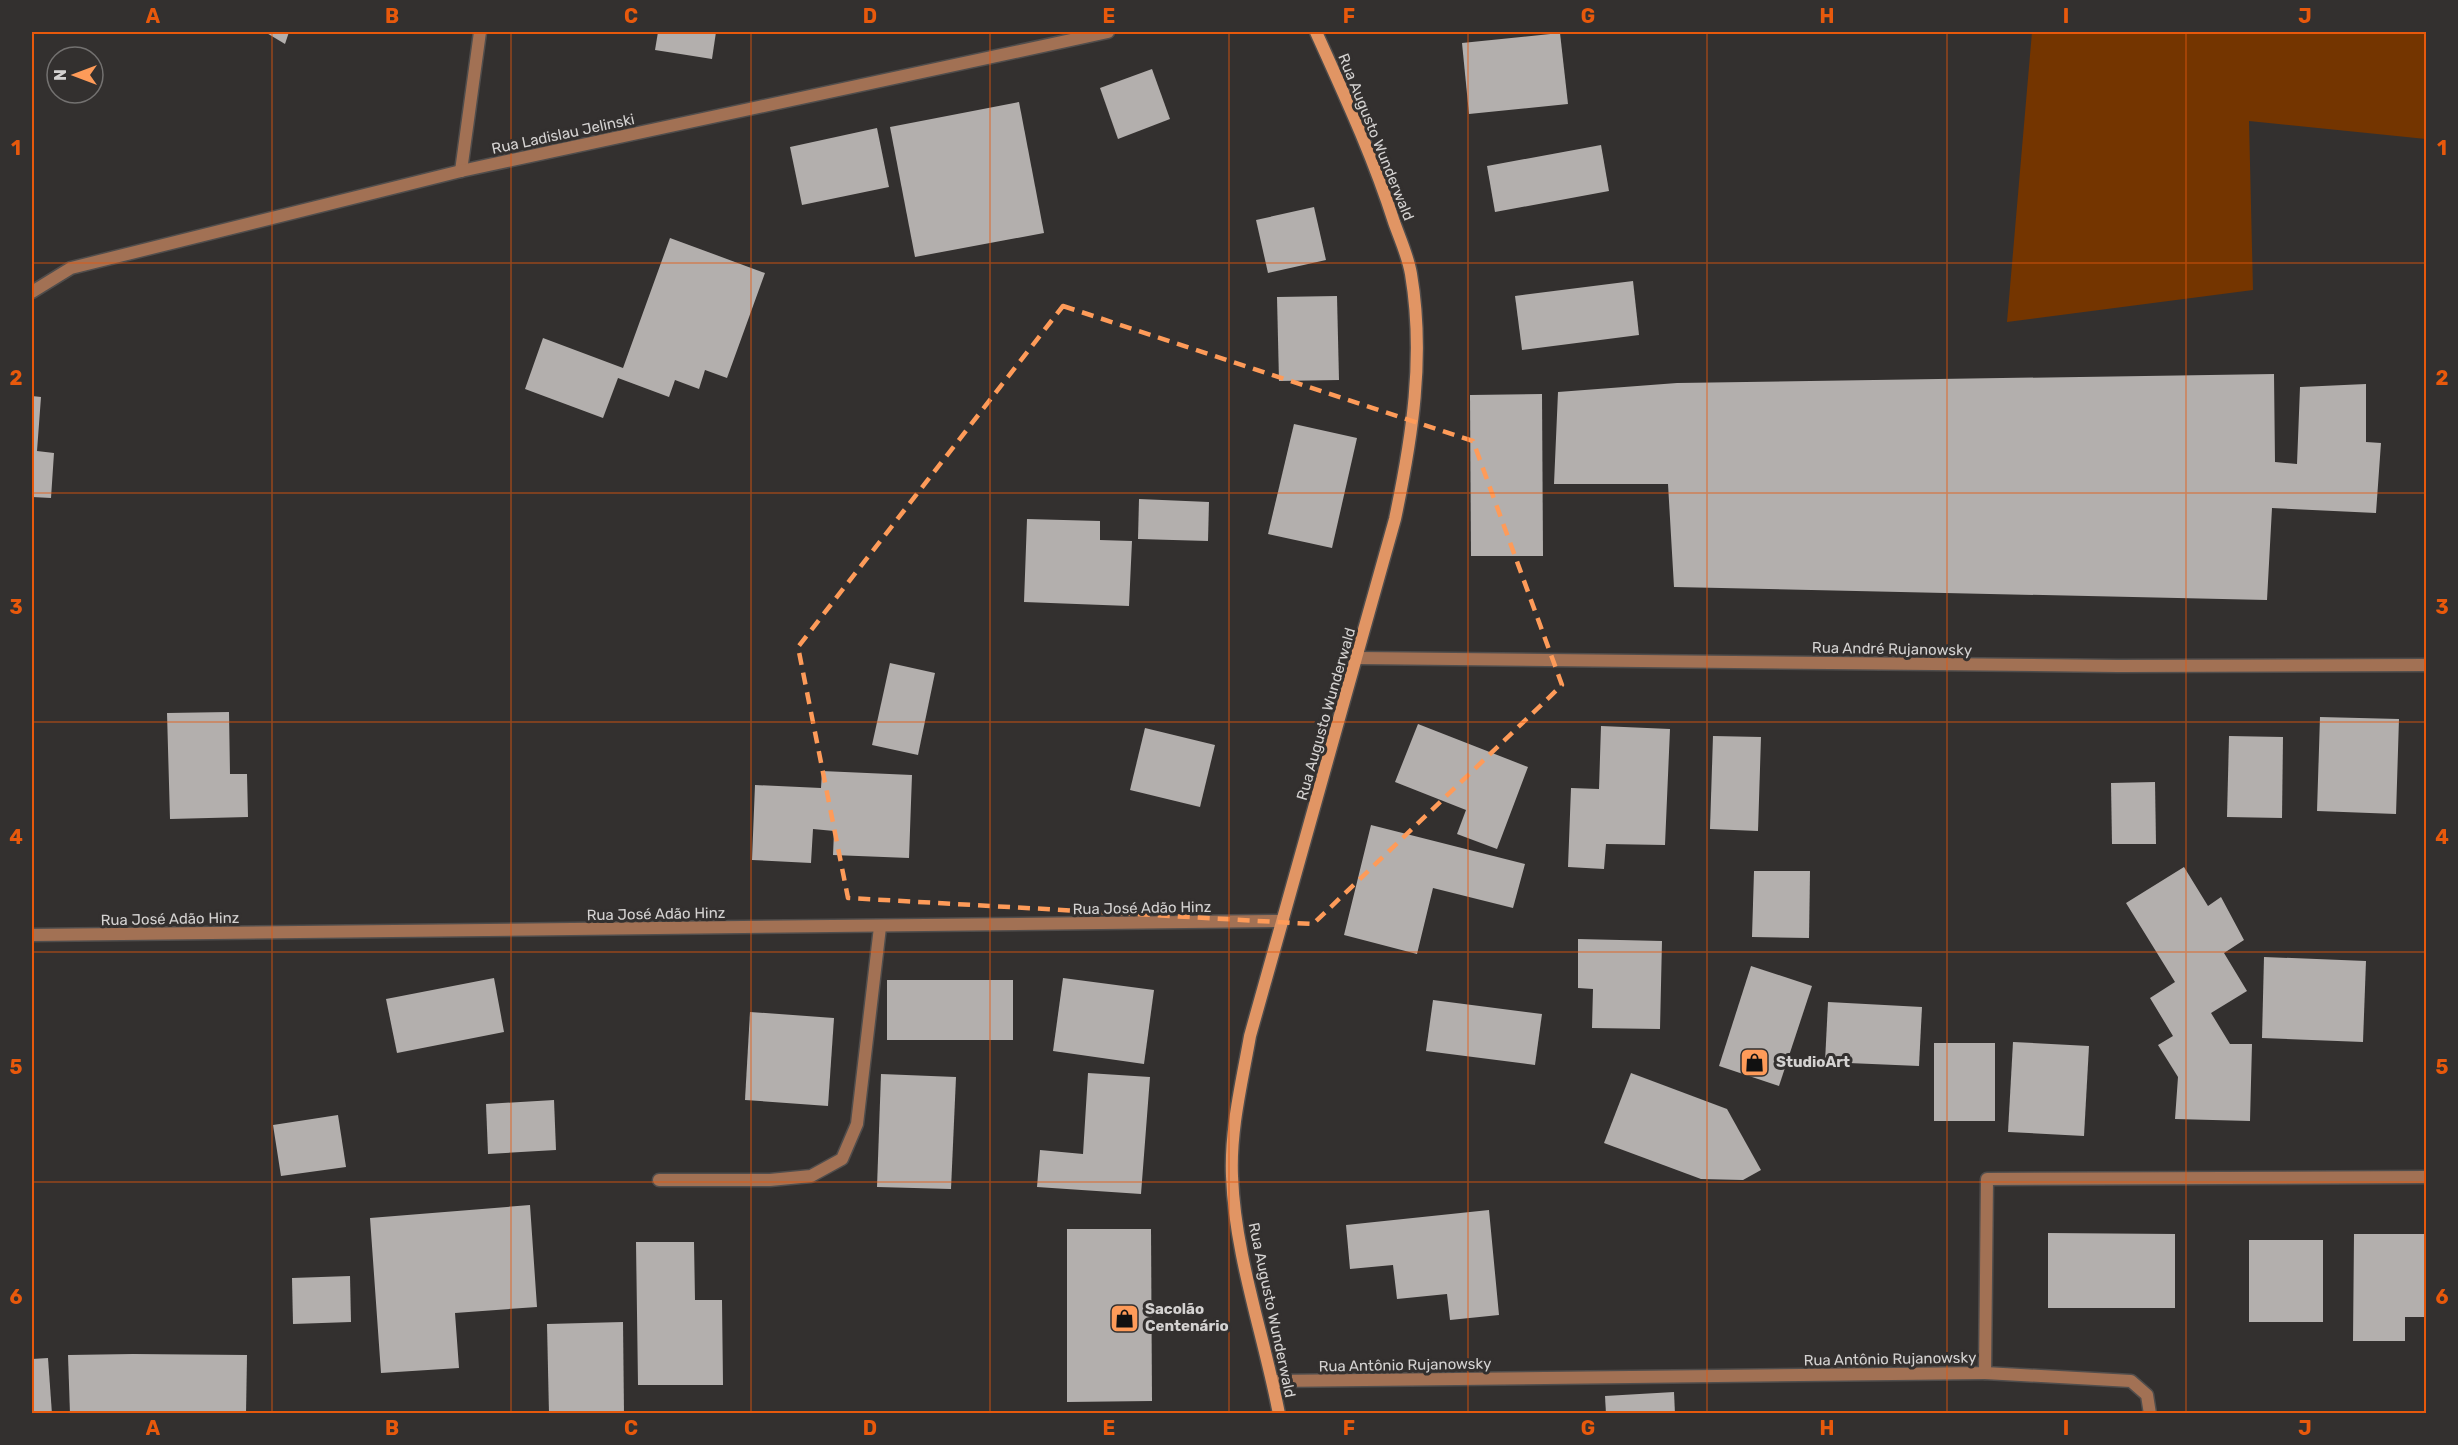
<svg xmlns="http://www.w3.org/2000/svg" width="2458" height="1445" font-family="Rubik,sans-serif">
  <rect width="100%" height="100%" fill="#33302f"/>
  <path fill="#743500" d="M 2032,32 L 2426,32 L 2426,139 L 2249,121 L 2253,290 L 2007,322 Z"/>
  <g fill="#b3afad">
    <path d="M 265,32 L 289,32 L 285,44 Z"/>
    <path d="M 658,32 L 716,32 L 712,59 L 655,50 Z"/>
    <path d="M 1560,33 L 1568,104 L 1469,114 L 1462,43 Z"/>
    <path d="M 1152,69 L 1170,119 L 1118,139 L 1100,88 Z"/>
    <path d="M 1019,102 L 1044,233 L 915,257 L 890,127 Z"/>
    <path d="M 877,128 L 889,187 L 802,205 L 790,147 Z"/>
    <path d="M 1601,145 L 1609,191 L 1495,212 L 1487,166 Z"/>
    <path d="M 1314,207 L 1326,260 L 1268,273 L 1256,220 Z"/>
    <path d="M 670,238 L 765,273 L 727,378 L 705,370 L 699,389 L 675,380 L 669,397 L 618,378 L 603,418 L 525,389 L 543,338 L 623,368 Z"/>
    <path d="M 1633,281 L 1639,335 L 1522,350 L 1515,296 Z"/>
    <path d="M 1337,296 L 1339,380 L 1279,381 L 1277,297 Z"/>
    <path d="M 2274,374 L 2275,462 L 2297,464 L 2300,387 L 2366,384 L 2366,442 L 2381,443 L 2376,513 L 2272,508 L 2267,600 L 1674,587 L 1668,484 L 1554,484 L 1558,392 L 1677,383 Z"/>
    <path d="M 1542,394 L 1543,556 L 1471,556 L 1470,395 Z"/>
    <path d="M 32,396 L 41,397 L 37,451 L 54,453 L 51,498 L 32,497 Z"/>
    <path d="M 1294,424 L 1357,438 L 1332,548 L 1268,534 Z"/>
    <path d="M 1139,499 L 1209,502 L 1208,541 L 1138,539 Z"/>
    <path d="M 1027,519 L 1100,521 L 1100,540 L 1132,541 L 1129,606 L 1024,602 Z"/>
    <path d="M 890,663 L 935,673 L 918,755 L 872,745 Z"/>
    <path d="M 229,712 L 230,774 L 247,774 L 248,817 L 170,819 L 167,713 Z"/>
    <path d="M 2320,717 L 2399,719 L 2396,814 L 2317,811 Z"/>
    <path d="M 1418,724 L 1528,767 L 1497,849 L 1457,834 L 1466,810 L 1395,782 Z"/>
    <path d="M 1601,726 L 1670,729 L 1665,845 L 1606,844 L 1604,869 L 1568,867 L 1571,788 L 1599,789 Z"/>
    <path d="M 1145,728 L 1215,745 L 1200,807 L 1130,790 Z"/>
    <path d="M 1713,736 L 1761,737 L 1758,831 L 1710,829 Z"/>
    <path d="M 2229,736 L 2283,737 L 2282,818 L 2227,817 Z"/>
    <path d="M 822,771 L 912,775 L 909,858 L 833,855 L 834,831 L 813,829 L 811,863 L 752,860 L 755,785 L 821,788 Z"/>
    <path d="M 2155,782 L 2156,844 L 2112,844 L 2111,783 Z"/>
    <path d="M 1371,825 L 1525,864 L 1513,908 L 1433,888 L 1417,954 L 1344,935 Z"/>
    <path d="M 2184,867 L 2208,906 L 2221,897 L 2244,940 L 2224,953 L 2247,991 L 2211,1013 L 2230,1044 L 2252,1044 L 2250,1121 L 2175,1119 L 2178,1077 L 2158,1045 L 2173,1036 L 2150,998 L 2175,982 L 2126,903 Z"/>
    <path d="M 1754,871 L 1810,871 L 1809,938 L 1752,937 Z"/>
    <path d="M 1578,939 L 1662,941 L 1660,1029 L 1592,1028 L 1593,989 L 1578,988 Z"/>
    <path d="M 2264,957 L 2366,961 L 2363,1042 L 2262,1038 Z"/>
    <path d="M 1751,966 L 1812,986 L 1779,1086 L 1719,1066 Z"/>
    <path d="M 494,978 L 504,1032 L 397,1053 L 386,999 Z"/>
    <path d="M 1063,978 L 1154,990 L 1144,1064 L 1053,1051 Z"/>
    <rect x="887" y="980" width="126" height="60"/>
    <path d="M 1433,1000 L 1542,1014 L 1535,1065 L 1426,1051 Z"/>
    <path d="M 1828,1002 L 1922,1007 L 1919,1066 L 1825,1062 Z"/>
    <path d="M 750,1012 L 834,1018 L 828,1106 L 745,1100 Z"/>
    <path d="M 2013,1042 L 2089,1046 L 2084,1136 L 2008,1132 Z"/>
    <rect x="1934" y="1043" width="61" height="78"/>
    <path d="M 1088,1073 L 1150,1077 L 1141,1194 L 1037,1187 L 1040,1150 L 1083,1154 Z"/>
    <path d="M 1631,1073 L 1727,1109 L 1761,1170 L 1743,1180 L 1701,1179 L 1604,1143 Z"/>
    <path d="M 881,1074 L 956,1077 L 951,1189 L 877,1187 Z"/>
    <path d="M 554,1100 L 556,1150 L 488,1154 L 486,1104 Z"/>
    <path d="M 338,1115 L 346,1167 L 281,1176 L 273,1125 Z"/>
    <path d="M 530,1205 L 537,1307 L 455,1313 L 459,1368 L 381,1373 L 370,1218 Z"/>
    <path d="M 1489,1210 L 1499,1315 L 1450,1320 L 1447,1294 L 1397,1299 L 1393,1265 L 1350,1269 L 1346,1225 Z"/>
    <path d="M 1067,1229 L 1151,1229 L 1152,1401 L 1067,1402 Z"/>
    <path d="M 2048,1233 L 2175,1234 L 2175,1308 L 2048,1308 Z"/>
    <path d="M 2354,1234 L 2426,1234 L 2426,1317 L 2405,1317 L 2405,1341 L 2353,1341 Z"/>
    <rect x="2249" y="1240" width="74" height="82"/>
    <path d="M 636,1242 L 694,1242 L 695,1300 L 722,1300 L 723,1385 L 638,1385 Z"/>
    <path d="M 350,1276 L 351,1322 L 293,1324 L 292,1278 Z"/>
    <path d="M 623,1322 L 624,1414 L 549,1414 L 547,1324 Z"/>
    <path d="M 133,1354 L 247,1355 L 246,1414 L 70,1414 L 68,1355 Z"/>
    <path d="M 48,1358 L 52,1414 L 32,1414 L 32,1359 Z"/>
    <path d="M 1674,1392 L 1675,1414 L 1606,1414 L 1605,1396 Z"/>
  </g>
  <g fill="none" stroke-linecap="round" stroke-linejoin="round">
    <defs>
      <path id="service" d="M 659,1180 L 770,1180 L 811,1176 L 842,1159 L 857,1124 L 880,927"/>
      <g id="minor">
        <path d="M 461,171 L 480,32"/>
        <path d="M 32,292 L 71,268 L 461,171 L 1108,32"/>
        <path d="M 1358,658 L 2118,666 L 2426,665"/>
        <path d="M 32,935 L 1281,921"/>
        <path d="M 1985,1373 L 2131,1381 L 2147,1395 L 2150,1414"/>
        <path d="M 1273,1381 L 1985,1373 L 1987,1179 L 2426,1177"/>
      </g>
      <path id="secondary" d="M 1279,1414 C 1264,1335 1235,1257 1232,1176 C 1230,1130 1242,1082 1250,1036 L 1395,519 C 1412,438 1425,357 1411,274 C 1408,256 1400,239 1394,222 C 1373,156 1344,94 1316,32"/>
    </defs>
    <use href="#service" stroke="#504d4c" stroke-width="15"/>
    <use href="#minor" stroke="#504d4c" stroke-width="15"/>
    <use href="#secondary" stroke="#504d4c" stroke-width="15"/>
    <use href="#service" stroke="#a27154" stroke-width="12"/>
    <use href="#minor" stroke="#a27154" stroke-width="12"/>
    <use href="#secondary" stroke="#e19564" stroke-width="12"/>
  </g>
  <path fill="none" stroke="#fe9b59" stroke-width="4.5" stroke-dasharray="12 8" stroke-linejoin="round" d="M 1063,306 L 1473,441 L 1562,685 L 1313,924 L 848,898 L 798,647 Z"/>
  <path fill="none" stroke="#e8590c" stroke-width="1.5" stroke-opacity="0.55" d="M 272,32 L 272,1414M 511,32 L 511,1414M 751,32 L 751,1414M 990,32 L 990,1414M 1229,32 L 1229,1414M 1468,32 L 1468,1414M 1707,32 L 1707,1414M 1947,32 L 1947,1414M 2186,32 L 2186,1414M 32,263 L 2426,263M 32,493 L 2426,493M 32,722 L 2426,722M 32,952 L 2426,952M 32,1182 L 2426,1182"/>
  <defs>
    <symbol id="shop-square" viewBox="-11 -11 22 22"><rect x="-9" y="-9" width="18" height="18" rx="4" fill="#fe9b59" stroke="#33302f"/><path d="M-5-2.5h2.3a2.7 3.5 0 0 1 5.4 0H5L5.5 6h-11ZM-1.5-2.5h3a1.5 2.3 0 0 0-3 0Z" fill="#111"/></symbol>
  </defs>
  <g fill-rule="evenodd">
    <use href="#shop-square" x="1738" y="1046" width="33" height="33"/>
    <use href="#shop-square" x="1108" y="1302" width="33" height="33"/>
  </g>
  <g text-anchor="middle" stroke-width="6" stroke-linejoin="round" paint-order="stroke">
    <g font-size="15" fill="#d4d2d1" stroke="#33302f">
      <text transform="translate(563 134) rotate(-12)" y="5">Rua Ladislau Jelinski</text>
      <text transform="translate(1376 137) rotate(68)" y="5">Rua Augusto Wunderwald</text>
      <text transform="translate(1892 649) rotate(1)" y="5">Rua André Rujanowsky</text>
      <text transform="translate(1326 714) rotate(-74)" y="5">Rua Augusto Wunderwald</text>
      <text transform="translate(1142 908) rotate(-1)" y="5">Rua José Adão Hinz</text>
      <text transform="translate(656 914) rotate(-1)" y="5">Rua José Adão Hinz</text>
      <text transform="translate(170 919) rotate(-1)" y="5">Rua José Adão Hinz</text>
      <text transform="translate(1272 1310) rotate(78)" y="5">Rua Augusto Wunderwald</text>
      <text transform="translate(1890 1359) rotate(-1)" y="5">Rua Antônio Rujanowsky</text>
      <text transform="translate(1405 1365) rotate(-1)" y="5">Rua Antônio Rujanowsky</text>
    </g>
    <g font-size="15" font-weight="bold" fill="#d4d2d1" stroke="#33302f" text-anchor="start">
      <text x="1776" y="1067">StudioArt</text>
      <text x="1145" y="1314">Sacolão<tspan x="1145" dy="17">Centenário</tspan></text>
    </g>
  </g>
  <rect width="2458" height="1445" fill="none" stroke="#33302f" stroke-width="66"/>
  <g transform="translate(75 75) rotate(270)"><circle r="28" fill="#33302f" stroke="#737170" stroke-width="1.5"/>
  <path d="M0-4.5L10 22L0 15L-10 22Z" fill="#fe9b59"/>
  <text y="-9" font-size="16" font-weight="bold" text-anchor="middle" fill="#d4d2d1">N</text>
  </g>
  <rect x="33" y="33" width="2392" height="1379" fill="none" stroke="#e8590c" stroke-width="2"/>
  <g font-size="20" text-anchor="middle" font-weight="bold" fill="#e8590c">
    <text x="153" y="23">A</text>
    <text x="392" y="23">B</text>
    <text x="631" y="23">C</text>
    <text x="870" y="23">D</text>
    <text x="1109" y="23">E</text>
    <text x="1349" y="23">F</text>
    <text x="1588" y="23">G</text>
    <text x="1827" y="23">H</text>
    <text x="2066" y="23">I</text>
    <text x="2305" y="23">J</text>
    <text x="16" y="155">1</text>
    <text x="2442" y="155">1</text>
    <text x="16" y="385">2</text>
    <text x="2442" y="385">2</text>
    <text x="16" y="614">3</text>
    <text x="2442" y="614">3</text>
    <text x="16" y="844">4</text>
    <text x="2442" y="844">4</text>
    <text x="16" y="1074">5</text>
    <text x="2442" y="1074">5</text>
    <text x="16" y="1304">6</text>
    <text x="2442" y="1304">6</text>
    <text x="153" y="1435">A</text>
    <text x="392" y="1435">B</text>
    <text x="631" y="1435">C</text>
    <text x="870" y="1435">D</text>
    <text x="1109" y="1435">E</text>
    <text x="1349" y="1435">F</text>
    <text x="1588" y="1435">G</text>
    <text x="1827" y="1435">H</text>
    <text x="2066" y="1435">I</text>
    <text x="2305" y="1435">J</text>
  </g>
</svg>
